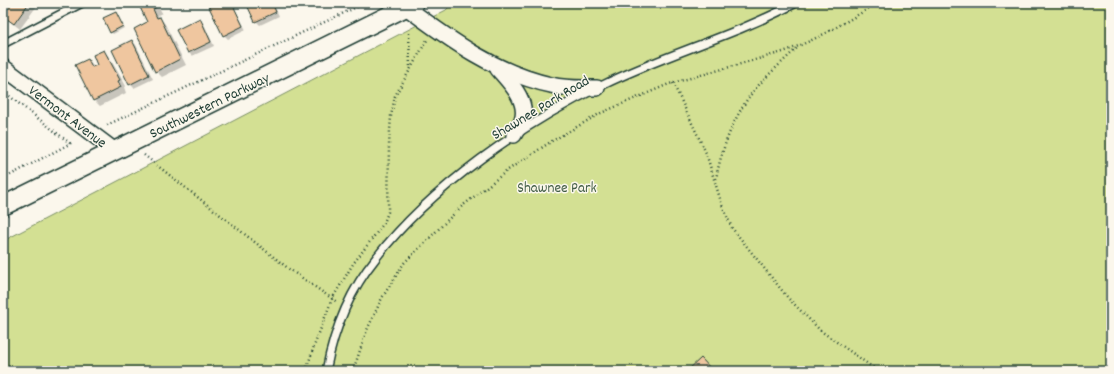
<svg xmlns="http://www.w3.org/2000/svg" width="1114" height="374" font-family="Dekko,sans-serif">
  <rect width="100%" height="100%" fill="#fbf7ec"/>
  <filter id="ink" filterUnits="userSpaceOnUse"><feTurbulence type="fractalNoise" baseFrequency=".025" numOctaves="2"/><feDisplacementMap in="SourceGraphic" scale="8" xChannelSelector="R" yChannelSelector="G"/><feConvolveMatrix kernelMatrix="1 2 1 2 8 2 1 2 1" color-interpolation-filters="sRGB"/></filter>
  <g filter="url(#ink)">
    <path fill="#d3e093" stroke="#798e64" d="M 453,3 L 1111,3 L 1111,371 L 3,371 L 3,241 L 446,10 Z"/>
    <g fill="#0003">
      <path d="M 3,3 L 39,3 L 20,29 L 3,16 Z"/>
      <path d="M 139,3 L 157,3 L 162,13 L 158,15 L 165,24 L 186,65 L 162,77 L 156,71 L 148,23 Z"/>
      <path d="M 160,3 L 171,3 L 164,7 Z"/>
      <path d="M 208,3 L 232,3 L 246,30 L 228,39 L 224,35 Z"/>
      <path d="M 247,3 L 273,3 L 279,16 L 260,25 L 256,21 Z"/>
      <path d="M 286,3 L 318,3 L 303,10 L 297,4 L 290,8 Z"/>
      <path d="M 116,13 L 124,28 L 113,34 L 111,32 Z"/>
      <path d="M 200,20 L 204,24 L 214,46 L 192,56 L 188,52 Z"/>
      <path d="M 132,41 L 136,45 L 153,79 L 134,88 L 130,84 Z"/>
      <path d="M 104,51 L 109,57 L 126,86 L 124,87 L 126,93 L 100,106 L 94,100 L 88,60 L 95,67 L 98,65 Z"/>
    </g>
    <g fill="#efc69f" stroke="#1f3d34">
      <path d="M 3,3 L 29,3 L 14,24 L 3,16 Z"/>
      <path d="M 138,3 L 155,3 L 157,7 L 153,9 L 157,18 L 160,17 L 180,59 L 155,72 L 134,29 L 147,22 Z"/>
      <path d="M 207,3 L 232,3 L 243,26 L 223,36 Z"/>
      <path d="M 246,3 L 272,3 L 276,12 L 255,22 Z"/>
      <path d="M 116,12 L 123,26 L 110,33 L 103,18 Z"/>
      <path d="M 200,18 L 211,42 L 188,53 L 176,30 Z"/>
      <path d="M 132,40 L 149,75 L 129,85 L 112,50 Z"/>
      <path d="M 104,50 L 120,80 L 118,81 L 121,87 L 93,101 L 75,65 L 88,59 L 92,67 L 97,65 L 93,55 Z"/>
      <path d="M 701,358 L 713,371 L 687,371 Z"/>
    </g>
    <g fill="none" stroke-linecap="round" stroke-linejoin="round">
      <defs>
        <g id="service">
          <path d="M 3,44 L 82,3"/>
          <path d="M 326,371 C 334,330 350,290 376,258 C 431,187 524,123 603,85 C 666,54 734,36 796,3"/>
        </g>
        <g id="minor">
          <path d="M 406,7 C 450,40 496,73 551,85 C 566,89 582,88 597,88"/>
          <path d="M 3,67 L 115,151"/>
          <path d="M 498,69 C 510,83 529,101 522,121 C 520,126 516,130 514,135"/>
        </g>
        <path id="tertiary" d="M 3,206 L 414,3"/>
      </defs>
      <use href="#service" stroke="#1f3d34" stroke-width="10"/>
      <use href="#minor" stroke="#1f3d34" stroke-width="18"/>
      <use href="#tertiary" stroke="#1f3d34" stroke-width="21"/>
      <g stroke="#1f3d34" stroke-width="2.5" stroke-dasharray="1 3" stroke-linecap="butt">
        <path d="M 409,33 L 410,67"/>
        <path d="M 673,83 L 706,153 L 722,205 L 732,228 L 788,298 L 821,331 L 878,371"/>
        <path d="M 3,91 L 71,144"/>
        <path d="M 107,125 L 365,3"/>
        <path d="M 144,155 L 289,269 L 337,302"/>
        <path d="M 3,179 L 73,142"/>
        <path d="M 716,179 C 721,151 732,121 749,97 C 762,79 782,63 798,47"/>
        <path d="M 306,371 L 313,349 L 332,299 L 353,264 L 384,223 L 388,212 L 389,145 L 391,116 L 395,96 L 427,40"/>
        <path d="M 353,371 L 367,330 L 382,298 L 404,263 L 461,207 L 508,170 L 552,141 L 601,113 L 669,84 L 783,52 C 817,40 847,21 878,3"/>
      </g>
      <use href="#service" stroke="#fbf7ec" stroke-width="7"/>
      <use href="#minor" stroke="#fbf7ec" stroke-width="15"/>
      <use href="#tertiary" stroke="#fbf7ec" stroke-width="18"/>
    </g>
  </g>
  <g text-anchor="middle" stroke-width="3" stroke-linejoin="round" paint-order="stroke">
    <g font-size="15" fill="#1f3d34" stroke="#fbf7ec">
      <text transform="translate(209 105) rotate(-26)" y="5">Southwestern Parkway</text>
      <text transform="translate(540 107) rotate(-31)" y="5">Shawnee Park Road</text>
      <text transform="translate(68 116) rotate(37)" y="5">Vermont Avenue</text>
    </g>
    <g font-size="15" fill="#435e47" stroke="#fbf7ec">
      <text x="557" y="192">Shawnee Park</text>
    </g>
  </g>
  <rect width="1114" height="374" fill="none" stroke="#fbf7ec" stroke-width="16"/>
  <rect x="8" y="8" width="1098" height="358" fill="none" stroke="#1f3d34" stroke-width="1.5" filter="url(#ink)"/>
</svg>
